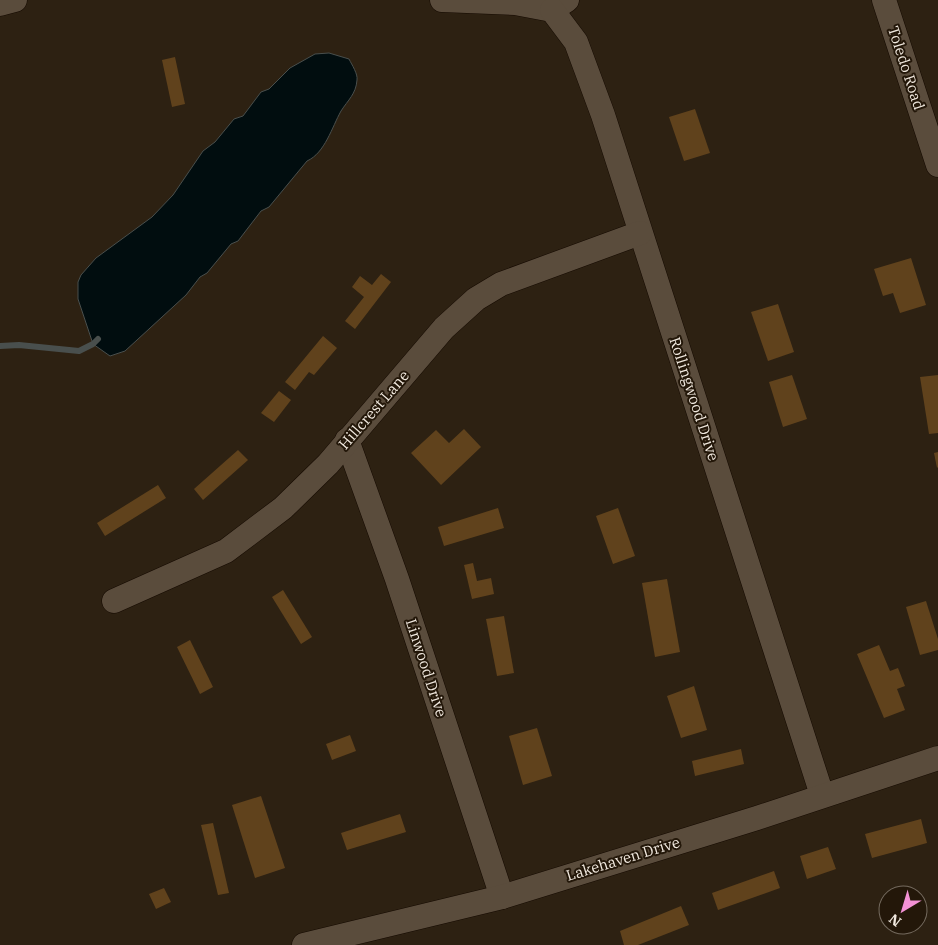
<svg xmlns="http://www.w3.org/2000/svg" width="938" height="945" font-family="'IBM Plex Serif',serif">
  <rect width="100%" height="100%" fill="#2d2112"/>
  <path fill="#010d0f" stroke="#494f4d" d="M 329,53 L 349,59 C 352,65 358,74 357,80 C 356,94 348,100 341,111 C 332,127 325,153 307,161 L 269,207 L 261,211 L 238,241 L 231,244 L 207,273 L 200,277 L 186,295 L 125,351 L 110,356 L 93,344 L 78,299 L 78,282 L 81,275 L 96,258 L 152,217 L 173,195 L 203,151 L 215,142 L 234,119 L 243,116 L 261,92 L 269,89 L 290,68 L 315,54 Z"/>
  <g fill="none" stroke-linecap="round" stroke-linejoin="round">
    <path stroke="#494f4d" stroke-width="6" d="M 0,346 L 19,345 L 79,351 L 93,344 L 98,339"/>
  </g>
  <g fill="#60421c">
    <path d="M 175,57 L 185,104 L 172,107 L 162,60 Z"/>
    <path d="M 695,109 L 710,153 L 684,161 L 669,117 Z"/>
    <path d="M 911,258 L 926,305 L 900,313 L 893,293 L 883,296 L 874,269 Z"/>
    <path d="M 381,274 L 391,282 L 355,329 L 345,321 L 364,297 L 352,287 L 360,276 L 372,285 Z"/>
    <path d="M 778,304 L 794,352 L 768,361 L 751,312 Z"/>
    <path d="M 323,336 L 337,348 L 314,375 L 309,372 L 295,390 L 285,382 Z"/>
    <path d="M 792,375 L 807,419 L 783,427 L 769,382 Z"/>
    <path d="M 938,375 L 938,433 L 929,434 L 920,377 Z"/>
    <path d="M 279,391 L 291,400 L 274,422 L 261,413 Z"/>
    <path d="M 464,429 L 481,447 L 441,485 L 411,453 L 436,430 L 449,443 Z"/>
    <path d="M 238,450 L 248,460 L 203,500 L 194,489 Z"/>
    <path d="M 938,452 L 938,467 L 937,468 L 934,453 Z"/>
    <path d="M 158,485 L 166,498 L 105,536 L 97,523 Z"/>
    <path d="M 498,508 L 504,528 L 444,546 L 438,527 Z"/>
    <path d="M 618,508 L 635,556 L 613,564 L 596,516 Z"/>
    <path d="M 473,563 L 477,581 L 491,578 L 494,594 L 472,599 L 464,565 Z"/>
    <path d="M 667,579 L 680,652 L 655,657 L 642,583 Z"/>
    <path d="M 283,590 L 312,637 L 301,644 L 272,597 Z"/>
    <path d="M 926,601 L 938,639 L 938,650 L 920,655 L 906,607 Z"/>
    <path d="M 504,616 L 514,673 L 497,676 L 486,619 Z"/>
    <path d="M 190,640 L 213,687 L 200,694 L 177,647 Z"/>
    <path d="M 879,645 L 890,671 L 898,668 L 905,686 L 897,689 L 905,710 L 884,718 L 857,654 Z"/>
    <path d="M 694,686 L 707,730 L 681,738 L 667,696 Z"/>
    <path d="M 537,728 L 552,776 L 523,785 L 509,736 Z"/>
    <path d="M 350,735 L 356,751 L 332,760 L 326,744 Z"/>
    <path d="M 741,749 L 744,764 L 695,776 L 692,761 Z"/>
    <path d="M 261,796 L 285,868 L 255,878 L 232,805 Z"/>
    <path d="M 400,814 L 406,832 L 347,850 L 341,833 Z"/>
    <path d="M 921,819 L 927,843 L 872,858 L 865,834 Z"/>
    <path d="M 213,823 L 229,893 L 218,895 L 201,825 Z"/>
    <path d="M 828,847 L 836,869 L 807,879 L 800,856 Z"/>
    <path d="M 774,871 L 780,888 L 718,910 L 712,893 Z"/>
    <path d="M 164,888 L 171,902 L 156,909 L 149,894 Z"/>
    <path d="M 681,906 L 689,925 L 638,945 L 624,945 L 620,931 Z"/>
  </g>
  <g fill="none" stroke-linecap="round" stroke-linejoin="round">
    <defs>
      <g id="minor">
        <path d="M 442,0 L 515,3 L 552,10 L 567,0"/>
        <path d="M 884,0 L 938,165"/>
        <path d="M 0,4 L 15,0"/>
        <path d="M 552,10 L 576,42 L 603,115 L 822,795"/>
        <path d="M 347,440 L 397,579 L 502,897"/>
        <path d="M 114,601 L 226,551 L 283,508 L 328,464 L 444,328 L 476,299 L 501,284 L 640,233"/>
        <path d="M 304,945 L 502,897 L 757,818 L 938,758"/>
      </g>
    </defs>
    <use href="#minor" stroke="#150a01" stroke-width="25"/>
    <use href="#minor" stroke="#5a4c3c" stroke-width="24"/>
  </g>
  <g text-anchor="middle" stroke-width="4" stroke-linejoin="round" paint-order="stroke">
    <g font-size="15" fill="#f1e9df" stroke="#231709">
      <text transform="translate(906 68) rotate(72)" y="5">Toledo Road</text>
      <text transform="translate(694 399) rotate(72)" y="5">Rollingwood Drive</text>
      <text transform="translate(374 410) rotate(-49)" y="5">Hillcrest Lane</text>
      <text transform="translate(426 668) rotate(72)" y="5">Linwood Drive</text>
      <text transform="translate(623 859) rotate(-17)" y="5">Lakehaven Drive</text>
    </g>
  </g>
  <g transform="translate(903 910) rotate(218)"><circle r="24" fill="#231709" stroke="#756b5f"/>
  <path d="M0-4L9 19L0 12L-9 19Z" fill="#f391d5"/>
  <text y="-8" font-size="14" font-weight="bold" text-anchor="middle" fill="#f1e9df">N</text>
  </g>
</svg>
